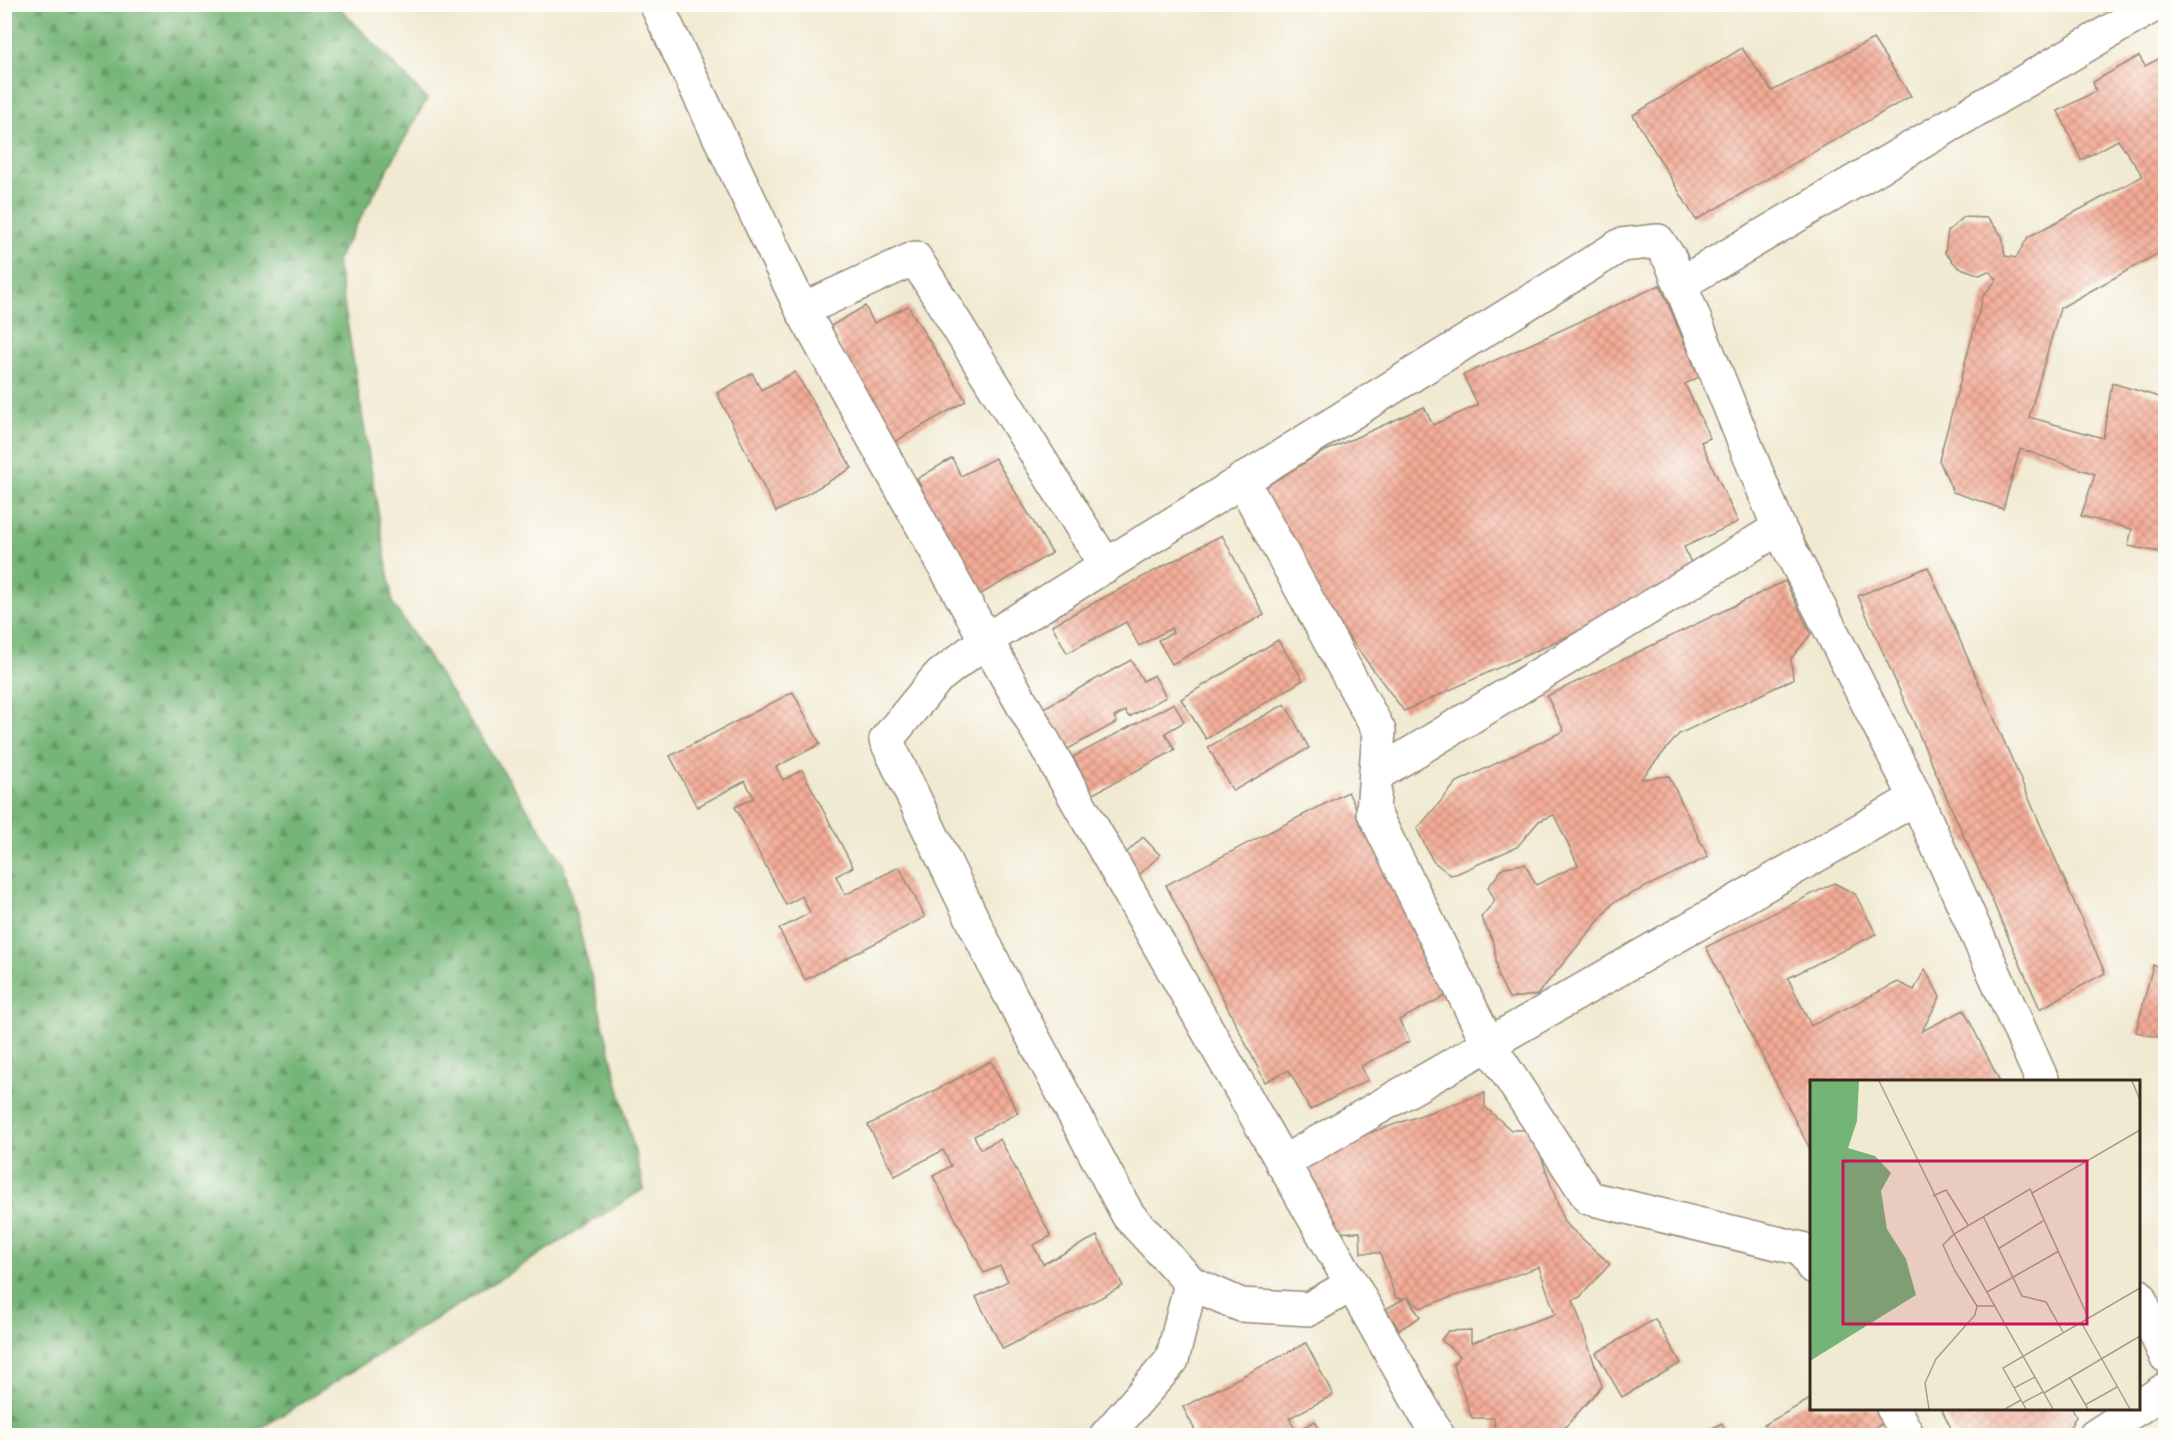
<svg xmlns="http://www.w3.org/2000/svg" width="2170" height="1440" font-family="'IM FELL English',serif">
  <defs>
    <pattern id="forest-firs" width="22" height="20" patternUnits="userSpaceOnUse" patternTransform="scale(1.5)"><rect width="22" height="20" fill="#74b577"/><path d="M5 1l3.5 6h-7zM16 11l3.5 6h-7z" fill="#609361"/></pattern>
    <pattern id="building-cross-hatch" width="8" height="8" patternUnits="userSpaceOnUse" patternTransform="scale(1.5)"><rect width="8" height="8" fill="#f4ac97"/><path d="M0 0l8 8M0 8l8-8" fill="none" stroke="#c78c7b"/></pattern>
  </defs>
  <rect width="100%" height="100%" fill="#fdfcf7"/>
  <filter id="ink" filterUnits="userSpaceOnUse"><feTurbulence type="fractalNoise" baseFrequency=".0167" numOctaves="2"/><feDisplacementMap in="SourceGraphic" scale="12" xChannelSelector="R" yChannelSelector="G"/><feConvolveMatrix kernelMatrix="1 2 1 2 8 2 1 2 1" color-interpolation-filters="sRGB"/></filter>
  <filter id="wash" filterUnits="userSpaceOnUse"><feTurbulence type="fractalNoise" baseFrequency=".008" numOctaves="4" result="noise"/><feDisplacementMap in="SourceGraphic" scale="24" xChannelSelector="R" yChannelSelector="G"/><feGaussianBlur stdDeviation="1.35" result="paint"/><feColorMatrix in="noise" values="0 0 0 0 0 0 0 0 0 0 0 0 0 0 0 0 0 1.4 0 .05"/><feComposite in="paint" operator="in"/></filter>
  <g filter="url(#wash)">
    <rect width="100%" height="100%" fill="#f1ead2"/>
    <path fill="url(#forest-firs)" stroke="#58704a" stroke-width="1.5" d="M 5,4 L 337,5 L 427,99 L 337,260 L 393,604 L 563,863 L 644,1189 L 250,1435 L 5,1435 Z"/>
    <g id="blocks">
      <g fill="url(#building-cross-hatch)">
        <path d="M 1873,39 L 1911,96 L 1696,220 L 1633,115 L 1742,48 L 1772,91 Z"/>
        <path d="M 2166,55 L 2166,249 L 2060,308 L 2029,417 L 2103,438 L 2112,383 L 2166,399 L 2166,536 L 2161,535 L 2159,552 L 2128,546 L 2132,529 L 2081,516 L 2095,474 L 2020,449 L 2003,509 L 1953,492 L 1939,460 L 1983,296 L 1997,279 L 1988,271 L 1980,275 L 1958,267 L 1945,253 L 1948,231 L 1964,217 L 1988,218 L 2002,236 L 2005,256 L 2016,258 L 2028,237 L 2143,176 L 2118,140 L 2081,160 L 2058,111 L 2096,91 L 2093,82 L 2139,56 L 2145,66 Z"/>
        <path d="M 1660,285 L 1699,377 L 1685,384 L 1710,438 L 1701,442 L 1738,522 L 1684,547 L 1697,577 L 1404,711 L 1304,577 L 1260,490 L 1319,454 L 1424,407 L 1433,425 L 1478,405 L 1463,375 Z"/>
        <path d="M 865,306 L 874,323 L 908,306 L 966,401 L 889,445 L 831,326 Z"/>
        <path d="M 795,372 L 852,468 L 776,512 L 717,393 L 752,373 L 761,390 Z"/>
        <path d="M 952,458 L 961,476 L 995,458 L 1052,553 L 976,597 L 917,479 Z"/>
        <path d="M 1222,535 L 1264,615 L 1172,664 L 1158,640 L 1173,633 L 1171,628 L 1139,646 L 1126,622 L 1067,653 L 1052,625 Z"/>
        <path d="M 1928,567 L 2105,973 L 2040,1009 L 1858,596 Z"/>
        <path d="M 1785,581 L 1811,634 L 1791,659 L 1793,679 L 1679,734 L 1641,779 L 1669,776 L 1708,857 L 1614,902 L 1537,995 L 1509,998 L 1498,976 L 1494,943 L 1481,917 L 1495,901 L 1488,887 L 1504,867 L 1525,864 L 1536,885 L 1578,865 L 1554,815 L 1539,821 L 1517,847 L 1456,874 L 1450,875 L 1433,861 L 1417,829 L 1457,782 L 1564,731 L 1547,696 Z"/>
        <path d="M 1278,640 L 1303,680 L 1206,739 L 1181,699 Z"/>
        <path d="M 1131,660 L 1143,681 L 1154,675 L 1166,697 L 1129,717 L 1125,711 L 1114,717 L 1117,722 L 1061,753 L 1038,711 Z"/>
        <path d="M 793,692 L 820,744 L 776,767 L 783,780 L 802,770 L 853,867 L 836,876 L 845,895 L 899,867 L 925,917 L 805,980 L 779,929 L 810,913 L 802,896 L 786,905 L 735,807 L 754,798 L 745,781 L 697,807 L 670,756 Z"/>
        <path d="M 1174,703 L 1184,722 L 1165,733 L 1175,750 L 1093,794 L 1073,757 Z"/>
        <path d="M 1285,704 L 1309,748 L 1233,791 L 1208,747 Z"/>
        <path d="M 1348,792 L 1451,993 L 1399,1020 L 1410,1041 L 1361,1066 L 1368,1080 L 1310,1110 L 1289,1070 L 1265,1082 L 1166,885 Z"/>
        <path d="M 1143,837 L 1160,855 L 1139,875 L 1122,857 Z"/>
        <path d="M 1834,883 L 1855,894 L 1876,934 L 1788,978 L 1811,1026 L 1898,982 L 1914,990 L 1925,969 L 1940,997 L 1922,1031 L 1964,1010 L 2000,1082 L 1812,1082 L 1812,1153 L 1706,947 Z"/>
        <path d="M 2153,965 L 2166,970 L 2166,1039 L 2136,1032 Z"/>
        <path d="M 991,1061 L 1018,1113 L 974,1136 L 981,1149 L 1000,1139 L 1051,1236 L 1033,1245 L 1043,1264 L 1097,1236 L 1123,1286 L 1003,1349 L 976,1297 L 1008,1281 L 1000,1266 L 984,1273 L 933,1176 L 951,1166 L 943,1150 L 895,1176 L 868,1125 Z"/>
        <path d="M 1485,1093 L 1485,1107 L 1511,1130 L 1532,1130 L 1564,1222 L 1610,1264 L 1580,1297 L 1573,1300 L 1602,1386 L 1558,1435 L 1495,1436 L 1494,1418 L 1472,1418 L 1453,1364 L 1460,1356 L 1441,1340 L 1448,1331 L 1471,1330 L 1471,1343 L 1555,1314 L 1539,1267 L 1420,1308 L 1407,1296 L 1420,1317 L 1399,1330 L 1386,1309 L 1405,1298 L 1396,1298 L 1380,1253 L 1361,1253 L 1360,1232 L 1317,1233 L 1292,1160 Z"/>
        <path d="M 1655,1319 L 1681,1363 L 1622,1397 L 1596,1353 Z"/>
        <path d="M 1306,1343 L 1333,1395 L 1289,1418 L 1296,1431 L 1315,1421 L 1322,1436 L 1260,1436 L 1259,1433 L 1253,1436 L 1198,1436 L 1183,1407 Z"/>
        <path d="M 1812,1398 L 1812,1408 L 1883,1408 L 1889,1420 L 1861,1436 L 1770,1436 L 1764,1425 Z"/>
        <path d="M 1941,1408 L 2072,1408 L 2076,1417 L 2064,1436 L 1955,1436 Z"/>
        <path d="M 1722,1423 L 1728,1436 L 1697,1436 Z"/>
      </g>
    </g>
  </g>
  <g filter="url(#ink)">
    <use href="#blocks" fill-opacity="0" stroke="#968a78" stroke-width="1.5"/>
    <g fill="none" stroke-linecap="round" stroke-linejoin="round">
      <defs>
        <g id="street">
          <path d="M 656,4 L 802,310 L 986,640 L 937,678 L 886,740 L 997,970 L 1128,1215 L 1191,1283 L 1241,1305 L 1309,1309 L 1351,1285"/>
          <path d="M 1682,283 L 2156,4"/>
          <path d="M 802,310 L 915,258 L 1106,566"/>
          <path d="M 1242,480 L 1379,731 L 1373,811 L 1488,1043 L 1589,1198 L 1802,1249 L 1812,1266"/>
          <path d="M 1376,775 L 1779,528"/>
          <path d="M 1282,1163 L 1916,798"/>
          <path d="M 2138,1295 L 2166,1356"/>
          <path d="M 1893,1408 L 1908,1436"/>
          <path d="M 2138,1408 L 2166,1389"/>
          <path d="M 1106,1436 L 1172,1360 L 1191,1283"/>
          <path d="M 1438,1436 L 986,640 L 1621,245 L 1658,241 L 1670,259 L 1779,528 L 1916,798 L 2043,1082"/>
          <path d="M 2095,1436 L 2138,1408"/>
        </g>
      </defs>
      <use href="#street" stroke="#968a78" stroke-width="36"/>
      <use href="#street" stroke="#fff" stroke-width="33"/>
    </g>
  </g>
  <g transform="translate(1810 1080)">
    <rect width="330" height="330" fill="#f1ead2"/>
    <path d="M 0,1 L 49,1 L 47,41 L 38,68 L 65,76 L 81,93 L 71,111 L 77,149 L 96,179 L 106,215 L 0,281 Z" fill="#74b577"/>
    <path fill="none" stroke="#a89d8a" stroke-width="1.5" d="M 69,1 L 144,154 L 133,165 L 145,191 L 167,226 L 185,226M 322,1 L 330,20M 222,113 L 330,50M 123,116 L 136,110 L 158,145M 173,136 L 212,216 L 236,222 L 253,252M 188,169 L 233,141M 177,212 L 249,171M 271,242 L 320,329M 260,298 L 278,329M 204,308 L 225,297M 234,313 L 330,256M 212,323 L 233,312M 275,325 L 307,307M 119,329 L 115,303 L 126,279 L 165,235 L 167,226M 195,329 L 211,320M 216,329 L 193,288 L 330,208M 243,329 L 144,154 L 220,109 L 278,237"/>
    <path fill="#c2185b" fill-opacity="0.15" stroke="#c2185b" stroke-width="3" d="M 33,81 L 277,81 L 277,244 L 33,244 Z"/>
    <rect width="330" height="330" fill="none" stroke="#3b2a1e" stroke-width="3"/>
  </g>
  <rect width="2170" height="1440" fill="none" stroke="#fdfcf7" stroke-width="24"/>
</svg>
